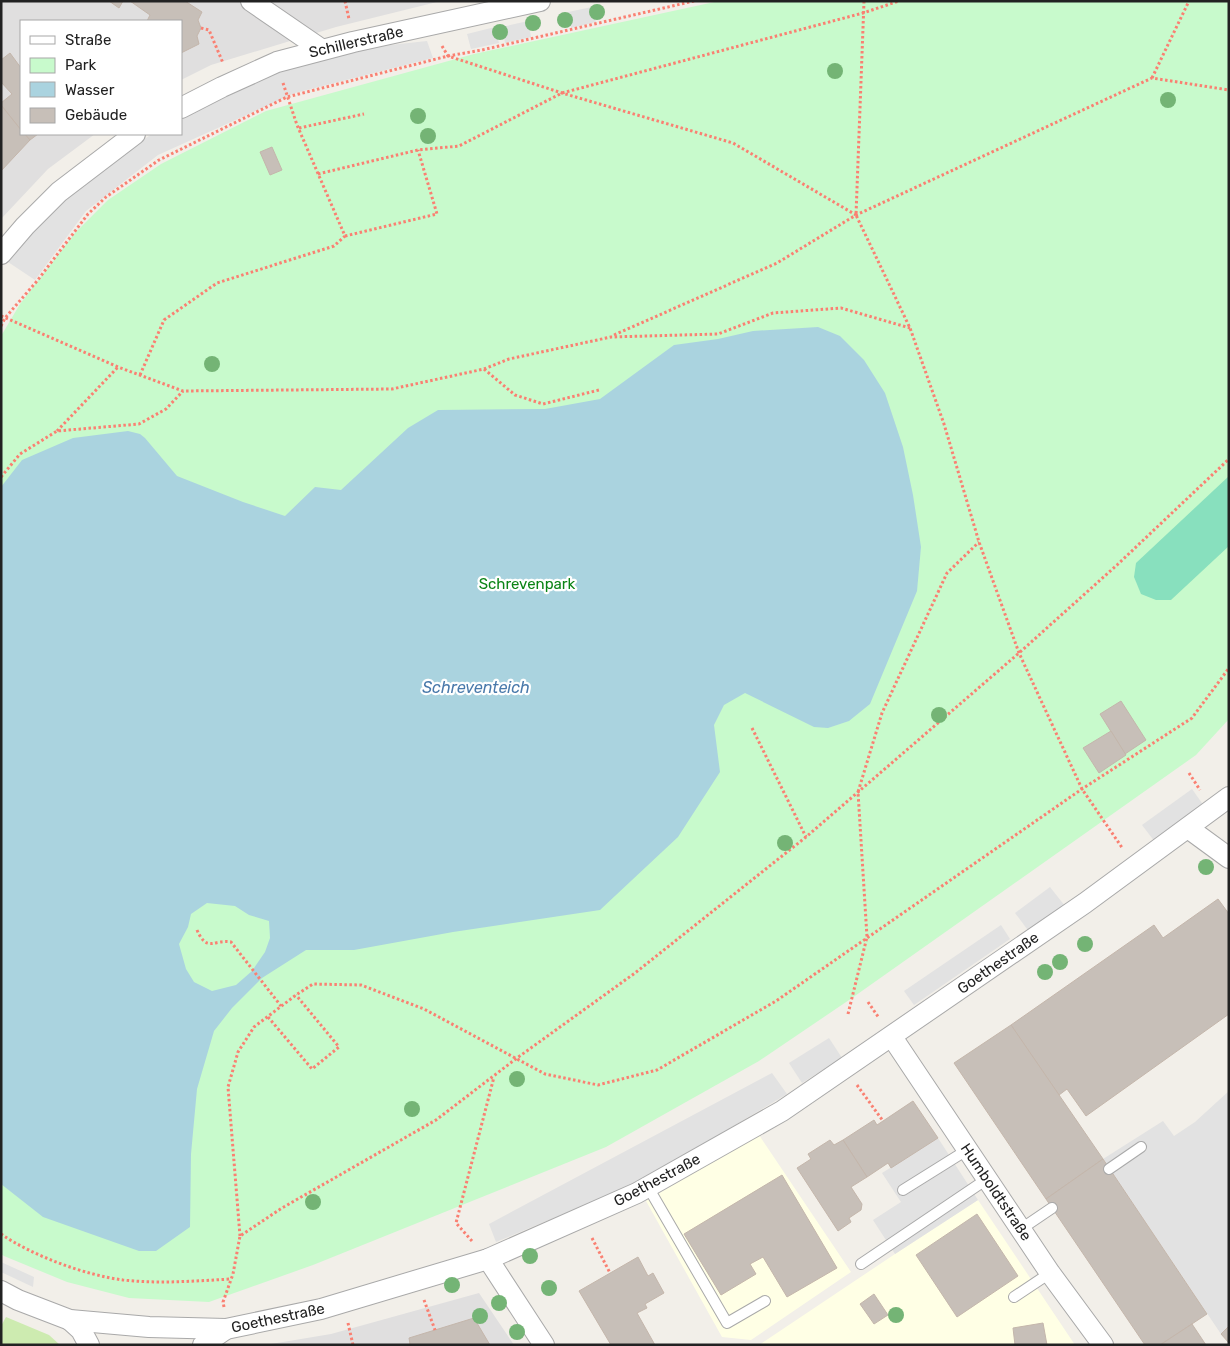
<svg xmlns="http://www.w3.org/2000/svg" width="1230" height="1346" font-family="Rubik,sans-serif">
  <rect width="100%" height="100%" fill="#f2efe9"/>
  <g fill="#e0dfdf">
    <path d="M 1,1 L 441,1 L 336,27 L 211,65 L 181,80 L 181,21 L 21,21 L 21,134 L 95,134 L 48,169 L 1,219 Z"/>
    <path d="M 479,1293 L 514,1345 L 265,1345 L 331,1334 Z"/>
  </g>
  <g fill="#ffffe5">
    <path d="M 759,1135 L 851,1272 L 751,1340 L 722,1337 L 646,1201 Z"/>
    <path d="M 978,1200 L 1075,1345 L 759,1345 L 895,1254 Z"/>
  </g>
  <path fill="#cdebb0" d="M 6,1317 L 49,1335 L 60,1345 L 1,1345 L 1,1326 Z"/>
  <path fill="#c8facc" d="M 719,1 L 1229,1 L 1229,719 L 1196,755 L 852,998 L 759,1061 L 606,1147 L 313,1265 L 209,1302 L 129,1298 L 67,1282 L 4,1256 L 1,1254 L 1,336 L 20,304 L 75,233 L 108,200 L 161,164 L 266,111 L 474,54 Z"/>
  <path fill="#88e0be" d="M 1229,476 L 1229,546 L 1171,600 L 1156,600 L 1141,594 L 1134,577 L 1136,563 Z"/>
  <g fill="#e2e2e2">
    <path d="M 592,7 L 596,22 L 571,28 L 568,12 Z"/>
    <path d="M 528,21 L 531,37 L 505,43 L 502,27 Z"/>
    <path d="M 495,27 L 499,43 L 471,49 L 467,34 Z"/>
    <path d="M 427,41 L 433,58 L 295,93 L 158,155 L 86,211 L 35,280 L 8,262 L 50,212 L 100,169 L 152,134 L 181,134 L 181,116 L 275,72 L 353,49 Z"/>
    <path d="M 1192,789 L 1204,806 L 1155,842 L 1142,825 Z"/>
    <path d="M 1050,887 L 1065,906 L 1030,933 L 1015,913 Z"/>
    <path d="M 1001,925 L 1010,939 L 914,1005 L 904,991 Z"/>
    <path d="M 829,1038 L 842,1058 L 802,1083 L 789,1063 Z"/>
    <path d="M 772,1073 L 787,1094 L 638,1183 L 496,1242 L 489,1224 Z"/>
    <path d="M 1229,1091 L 1229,1326 L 1221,1334 L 1103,1159 L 1163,1121 L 1174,1136 L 1195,1122 Z"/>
    <path d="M 938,1138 L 978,1200 L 895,1254 L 873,1220 L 901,1202 L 882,1173 Z"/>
    <path d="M 1,1262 L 34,1277 L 33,1287 L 1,1272 Z"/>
  </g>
  <path fill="#aad3df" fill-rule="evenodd" d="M 818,327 L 840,336 L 864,360 L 885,393 L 903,447 L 913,495 L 921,547 L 917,591 L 870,704 L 849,721 L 828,728 L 814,727 L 745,693 L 724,705 L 714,725 L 720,772 L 678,837 L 600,910 L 453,932 L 354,950 L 306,950 L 262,978 L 232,1008 L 214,1031 L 197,1089 L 191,1154 L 190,1227 L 156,1251 L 139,1251 L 43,1217 L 1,1184 L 1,487 L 22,460 L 73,438 L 128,431 L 140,434 L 145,438 L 177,476 L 243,502 L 285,516 L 315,487 L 341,490 L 408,428 L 438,410 L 545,409 L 600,399 L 674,345 L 718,339 L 753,331 ZM 207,903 L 235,906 L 249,915 L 269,921 L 270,938 L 265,952 L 252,971 L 236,985 L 212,991 L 194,982 L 186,969 L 179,944 L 188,927 L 191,914 Z"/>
  <g fill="#c7bfb8" stroke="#c4b6ab">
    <path d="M 109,1 L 123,1 L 119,8 Z"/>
    <path d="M 130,1 L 185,1 L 202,12 L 198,20 L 201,28 L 197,36 L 199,44 L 181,53 L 181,21 L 147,21 L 150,15 Z"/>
    <path d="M 10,53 L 21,68 L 21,130 L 1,105 L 1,103 L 12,94 L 1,82 L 1,60 Z"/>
    <path d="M 1,105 L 21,130 L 21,134 L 25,134 L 30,140 L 1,171 Z"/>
    <path d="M 25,134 L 38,134 L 30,140 Z"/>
    <path d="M 272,147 L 282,170 L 270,175 L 260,152 Z"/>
    <path d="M 1121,701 L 1146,740 L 1125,754 L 1100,714 Z"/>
    <path d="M 1111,731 L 1126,755 L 1099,773 L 1083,748 Z"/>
    <path d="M 1218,899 L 1229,914 L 1229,1014 L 1086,1116 L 1067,1089 L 1059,1095 L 1011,1025 L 1154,925 L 1163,938 Z"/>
    <path d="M 1011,1025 L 1103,1159 L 1046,1199 L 954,1063 Z"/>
    <path d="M 913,1101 L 938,1138 L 891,1168 L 888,1163 L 867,1177 L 843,1140 L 874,1120 L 877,1125 Z"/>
    <path d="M 830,1140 L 834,1145 L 843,1140 L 867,1177 L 851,1187 L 862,1204 L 861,1210 L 849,1218 L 851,1222 L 838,1231 L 797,1168 L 811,1159 L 808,1154 Z"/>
    <path d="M 1103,1159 L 1207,1314 L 1160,1345 L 1145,1345 L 1046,1199 Z"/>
    <path d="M 782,1175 L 837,1268 L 787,1297 L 763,1257 L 750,1264 L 756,1274 L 721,1295 L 684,1234 Z"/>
    <path d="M 977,1214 L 1018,1276 L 957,1317 L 916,1255 Z"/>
    <path d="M 638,1257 L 648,1276 L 653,1273 L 664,1293 L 645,1304 L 647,1308 L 637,1313 L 655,1345 L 611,1345 L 579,1291 Z"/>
    <path d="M 874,1294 L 888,1315 L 874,1324 L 860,1304 Z"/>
    <path d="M 474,1318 L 490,1345 L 407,1345 L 410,1344 L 409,1338 Z"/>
    <path d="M 1043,1323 L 1047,1345 L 1015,1345 L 1013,1328 Z"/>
    <path d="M 1192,1324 L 1206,1345 L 1160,1345 Z"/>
    <path d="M 1229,1326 L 1229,1343 L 1221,1334 Z"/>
  </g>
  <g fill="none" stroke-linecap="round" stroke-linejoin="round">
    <defs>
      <g id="service">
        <path d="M 1109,1169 L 1141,1147"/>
        <path d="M 648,1187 L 727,1323 L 765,1301"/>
        <path d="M 903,1190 L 967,1150"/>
        <path d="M 1021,1229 L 1052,1208"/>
        <path d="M 861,1264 L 987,1179"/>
        <path d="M 1014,1297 L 1050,1273"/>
      </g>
      <g id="minor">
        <path d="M 251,1 L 321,49"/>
        <path d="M 181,108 L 222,87 L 277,62 L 353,42 L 540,1"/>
        <path d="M 1,254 L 25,226 L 59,192 L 135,134"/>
        <path d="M 1188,828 L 1229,858"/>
        <path d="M 892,1037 L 1050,1273 L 1103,1345"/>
        <path d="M 488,1259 L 544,1345"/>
        <path d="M 1,1291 L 18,1300 L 70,1320 L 149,1327 L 226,1329 L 321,1309 L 488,1259 L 637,1193 L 782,1111 L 1085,903 L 1229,797"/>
        <path d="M 70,1320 L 81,1330 L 89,1345"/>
        <path d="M 203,1345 L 226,1329"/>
      </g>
    </defs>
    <use href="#service" stroke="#a9a9a9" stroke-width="12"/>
    <use href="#minor" stroke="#a9a9a9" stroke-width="22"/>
    <g stroke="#fa8072" stroke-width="3" stroke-dasharray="2.5 2.5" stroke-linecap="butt">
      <path d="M 345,1 L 349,19"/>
      <path d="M 864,1 L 856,215 L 910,328 L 944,424 L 979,542 L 1019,653 L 1082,789 L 1123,849"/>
      <path d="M 201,28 L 209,30 L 223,63"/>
      <path d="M 442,46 L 448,56 L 562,93 L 733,143 L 856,215"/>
      <path d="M 1152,78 L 1189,1"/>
      <path d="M 299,128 L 364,114"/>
      <path d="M 318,174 L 418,150 L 459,146 L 562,93 L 863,13 L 899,1"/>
      <path d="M 345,236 L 437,214 L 418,150"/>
      <path d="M 1,316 L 118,367 L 183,391 L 392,389 L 484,369 L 509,359 L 611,337 L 718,334 L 773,313 L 841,308 L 910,328"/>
      <path d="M 1,326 L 5,318 L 37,281 L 88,214 L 106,197 L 159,160 L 287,97 L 448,56 L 482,50 L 694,1"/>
      <path d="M 614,335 L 777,263 L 856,215 L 1152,78 L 1229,90"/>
      <path d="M 484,369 L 515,395 L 543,404 L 599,390"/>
      <path d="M 140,375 L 164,320 L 217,283 L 334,246 L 345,236 L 297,125 L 283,83"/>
      <path d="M 57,431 L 118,367"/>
      <path d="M 1,477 L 20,454 L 57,431 L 139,424 L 166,409 L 183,391"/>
      <path d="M 752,728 L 806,837"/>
      <path d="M 1189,773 L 1200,790"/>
      <path d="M 197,930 C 207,953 214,939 231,942 L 281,1006"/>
      <path d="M 868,1002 L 879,1018"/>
      <path d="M 848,1014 L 867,937 L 858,792 L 882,713 L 947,573 L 979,542"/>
      <path d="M 268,1017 L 312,1069 L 339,1047 L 296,995"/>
      <path d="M 857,1085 L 883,1121"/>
      <path d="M 1,1234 C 33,1256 85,1275 123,1280 C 159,1284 195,1281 231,1279"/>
      <path d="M 240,1236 L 228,1087 L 238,1052 L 254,1027 L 296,995 L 313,984 L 361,985 L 424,1009 L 545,1074 L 598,1085 L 657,1070 L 776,1001 L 1082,789 L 1192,718 L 1229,668"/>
      <path d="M 592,1238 L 610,1273"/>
      <path d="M 472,1241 L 456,1223 L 494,1077"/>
      <path d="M 424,1300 L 435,1330"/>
      <path d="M 224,1307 L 223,1302 L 233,1274 L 240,1236 L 282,1208 L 436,1120 L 517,1058 L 635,973 L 806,837 L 1019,653 L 1117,565 L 1229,459"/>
      <path d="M 348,1323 L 353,1345"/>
    </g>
    <use href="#service" stroke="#fff" stroke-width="10"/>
    <use href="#minor" stroke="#fff" stroke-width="20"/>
  </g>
  <g fill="#74b475">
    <circle cx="597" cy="12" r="8"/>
    <circle cx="565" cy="20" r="8"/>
    <circle cx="533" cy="23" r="8"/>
    <circle cx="500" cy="32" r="8"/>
    <circle cx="835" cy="71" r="8"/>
    <circle cx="1168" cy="100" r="8"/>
    <circle cx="418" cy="116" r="8"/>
    <circle cx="428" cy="136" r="8"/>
    <circle cx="212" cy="364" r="8"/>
    <circle cx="939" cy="715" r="8"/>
    <circle cx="785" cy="843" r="8"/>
    <circle cx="1206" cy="867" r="8"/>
    <circle cx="1085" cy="944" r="8"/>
    <circle cx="1060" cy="962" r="8"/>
    <circle cx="1045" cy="972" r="8"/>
    <circle cx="517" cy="1079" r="8"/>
    <circle cx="412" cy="1109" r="8"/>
    <circle cx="313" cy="1202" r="8"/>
    <circle cx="530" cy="1256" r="8"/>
    <circle cx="452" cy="1285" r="8"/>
    <circle cx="549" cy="1288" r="8"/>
    <circle cx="499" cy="1303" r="8"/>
    <circle cx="896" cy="1315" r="8"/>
    <circle cx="480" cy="1316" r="8"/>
    <circle cx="517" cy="1332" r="8"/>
  </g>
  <g text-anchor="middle" stroke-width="4.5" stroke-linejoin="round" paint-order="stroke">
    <g font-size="15" fill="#222" stroke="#fff">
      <text transform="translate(356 42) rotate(-13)" y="5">Schillerstraße</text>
      <text transform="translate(998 963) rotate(-35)" y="5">Goethestraße</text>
      <text transform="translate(657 1180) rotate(-28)" y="5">Goethestraße</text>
      <text transform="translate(996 1192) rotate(56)" y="5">Humboldtstraße</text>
      <text transform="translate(278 1318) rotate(-12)" y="5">Goethestraße</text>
    </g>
    <g font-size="15" fill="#0c8416" stroke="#fff">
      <text x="527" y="589">Schrevenpark</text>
    </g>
    <g font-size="16" font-style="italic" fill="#4a7aab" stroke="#fff">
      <text x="476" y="693">Schreventeich</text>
    </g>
  </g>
  <rect width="1230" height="1346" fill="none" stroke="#222222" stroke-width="5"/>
  <rect x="20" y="20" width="162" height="115" fill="#ffffff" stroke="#a7a7a7"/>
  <rect x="30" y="36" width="25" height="8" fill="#ffffff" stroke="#a7a7a7"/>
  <text x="65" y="45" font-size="15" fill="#222222">Straße</text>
  <rect x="30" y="58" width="25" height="15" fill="#c8facc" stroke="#a7a7a7"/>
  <text x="65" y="70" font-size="15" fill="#222222">Park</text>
  <rect x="30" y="82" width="25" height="15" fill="#aad3df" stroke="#a7a7a7"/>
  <text x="65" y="95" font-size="15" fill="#222222">Wasser</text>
  <rect x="30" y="108" width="25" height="15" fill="#c7bfb8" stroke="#a7a7a7"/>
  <text x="65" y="120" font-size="15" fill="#222222">Gebäude</text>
</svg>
